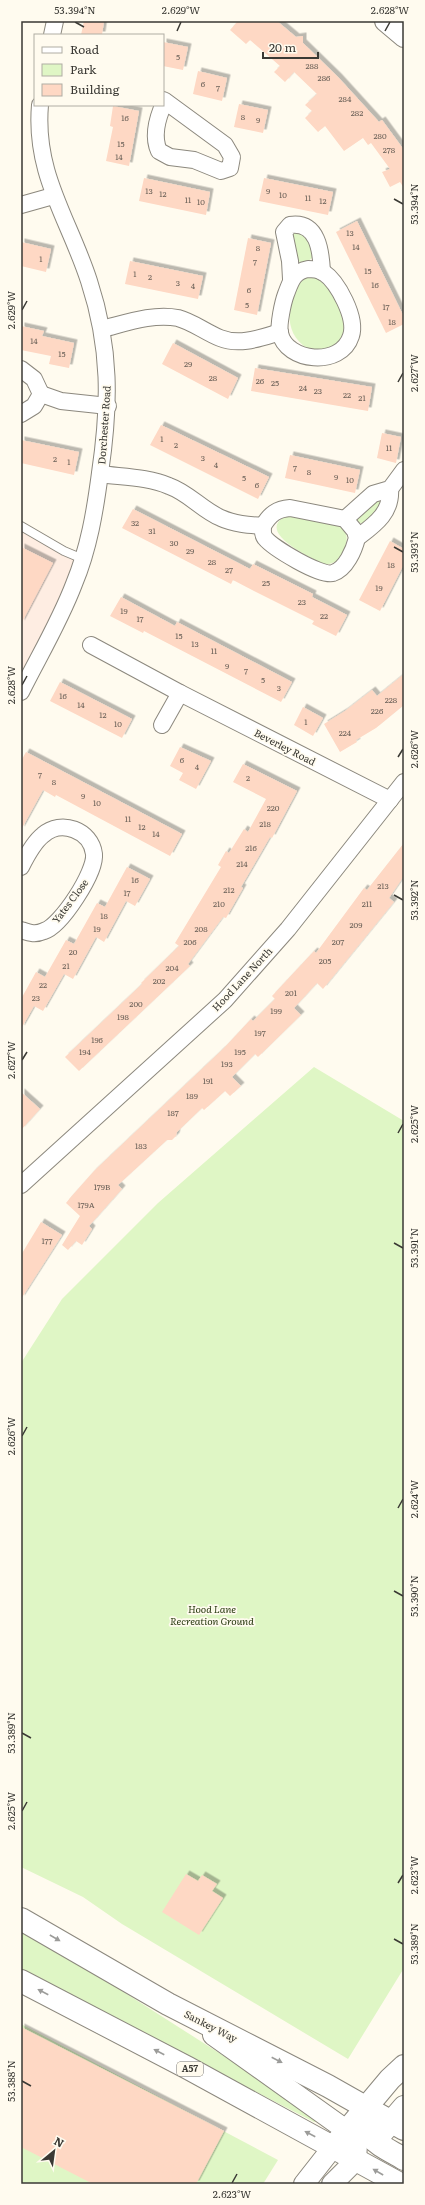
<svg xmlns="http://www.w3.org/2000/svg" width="425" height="2205" font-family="Literata,serif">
  <defs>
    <filter id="shadow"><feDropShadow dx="3.5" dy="-3.5" stdDeviation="0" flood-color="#0004"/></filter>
  </defs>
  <rect width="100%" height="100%" fill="#fffbef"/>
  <path fill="#feede2" d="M 21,522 L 82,558 L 21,691 Z"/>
  <g fill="#dff6c5">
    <path d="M 292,231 L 309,235 L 313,257 C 308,262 303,263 296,261 L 290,233 Z"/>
    <path d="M 313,276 C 331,284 344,307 348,326 L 336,347 L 314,352 C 281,337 286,304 302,278 Z"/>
    <path d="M 378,498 L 384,501 L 366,524 L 357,522 L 354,517 Z"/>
    <path d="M 286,516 L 341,525 C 352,537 345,549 338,561 L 326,565 C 313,559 254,532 286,516 Z"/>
    <path d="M 314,1067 L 404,1121 L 404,1968 L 348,2059 L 122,1924 L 83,1897 L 21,1867 L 21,1363 L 62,1299 L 158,1203 Z"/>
    <path d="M 21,1930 L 86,1968 L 285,2095 L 319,2121 L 314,2122 L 21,1970 Z"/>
    <path d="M 21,2024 L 278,2160 L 263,2184 L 21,2184 Z"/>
  </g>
  <g fill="#fed8c4" filter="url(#shadow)">
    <path d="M 84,21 L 104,21 L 102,35 L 81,35 Z"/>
    <path d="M 238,21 L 277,21 L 296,37 L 303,36 L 303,43 L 338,77 L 379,122 L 382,120 L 404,150 L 404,188 L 400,182 L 390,187 L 382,172 L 390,169 L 371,143 L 368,145 L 363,138 L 344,151 L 325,126 L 318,132 L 305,118 L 312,111 L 305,105 L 317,94 L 294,72 L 285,82 L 274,72 L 280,66 L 250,40 L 246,44 L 230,30 Z"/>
    <path d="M 163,42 L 188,47 L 183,70 L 163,66 Z"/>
    <path d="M 198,71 L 227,78 L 222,101 L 193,94 Z"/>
    <path d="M 239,104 L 268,110 L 263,133 L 234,127 Z"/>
    <path d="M 113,106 L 139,111 L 129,166 L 106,161 L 113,127 L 110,126 Z"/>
    <path d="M 144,178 L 210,192 L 206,215 L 139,201 Z"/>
    <path d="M 264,178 L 333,192 L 328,215 L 259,201 Z"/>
    <path d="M 357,221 L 404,317 L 404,324 L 386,333 L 336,232 Z"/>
    <path d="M 248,238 L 271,243 L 257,315 L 234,310 Z"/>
    <path d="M 21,242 L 51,249 L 46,272 L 21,266 Z"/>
    <path d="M 130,261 L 203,276 L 198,299 L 125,284 Z"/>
    <path d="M 21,326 L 44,331 L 42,336 L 74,343 L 69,368 L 49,364 L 51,356 L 21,350 Z"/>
    <path d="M 173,343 L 238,378 L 228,399 L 162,364 Z"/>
    <path d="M 255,368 L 372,387 L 368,411 L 251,391 Z"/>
    <path d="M 161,425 L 269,477 L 258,499 L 150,445 Z"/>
    <path d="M 382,433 L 401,437 L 396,463 L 377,458 Z"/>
    <path d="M 21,440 L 79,452 L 74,475 L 21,463 Z"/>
    <path d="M 290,455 L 360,470 L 355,493 L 285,478 Z"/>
    <path d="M 133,509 L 250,569 L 253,564 L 313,594 L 312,597 L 347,615 L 336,636 L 312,624 L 314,621 L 254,591 L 233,580 L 231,584 L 122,528 Z"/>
    <path d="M 390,541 L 404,549 L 404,564 L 380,611 L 359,600 Z"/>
    <path d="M 21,547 L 53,563 L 21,624 Z"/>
    <path d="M 121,597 L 175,626 L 177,622 L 292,682 L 281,702 L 144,631 L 143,633 L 110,616 Z"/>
    <path d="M 404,674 L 404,705 L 376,728 L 356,740 L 357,742 L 340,752 L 324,724 L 345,711 L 372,690 L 377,696 Z"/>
    <path d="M 60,682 L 132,719 L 122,738 L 50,701 Z"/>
    <path d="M 303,707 L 323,718 L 313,736 L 294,725 Z"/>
    <path d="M 180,747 L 211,761 L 196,789 L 179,780 L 183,773 L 170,766 Z"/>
    <path d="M 26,752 L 182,834 L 170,856 L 56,795 L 55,797 L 43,790 L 21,830 L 21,761 Z"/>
    <path d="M 243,764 L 297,791 L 272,838 L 270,837 L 241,887 L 243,888 L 226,918 L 223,917 L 188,964 L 190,966 L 79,1071 L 65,1057 L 142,984 L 141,983 L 179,946 L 175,943 L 221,867 L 218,865 L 226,851 L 229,853 L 244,829 L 248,832 L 266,799 L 233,782 Z"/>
    <path d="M 404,843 L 404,876 L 389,898 L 394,902 L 323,989 L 317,983 L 294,1008 L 301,1015 L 258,1057 L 255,1054 L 232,1077 L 241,1086 L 230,1096 L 225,1091 L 204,1110 L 202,1108 L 177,1132 L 176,1136 L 172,1140 L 167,1140 L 118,1185 L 122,1189 L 89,1226 L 92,1229 L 82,1245 L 76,1241 L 68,1250 L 62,1245 L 80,1216 L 66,1203 L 70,1198 L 94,1171 L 224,1048 L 251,1019 L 253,1021 L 275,999 L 272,996 L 314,951 L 316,953 L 364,888 L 367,890 Z"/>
    <path d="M 127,867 L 150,879 L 135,906 L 126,901 L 104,942 L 96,937 L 73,979 L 64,974 L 43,1011 L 34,1006 L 21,1029 L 21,999 L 36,972 L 45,977 L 66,940 L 74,944 L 97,903 L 105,907 Z"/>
    <path d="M 21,1092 L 40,1109 L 21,1130 Z"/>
    <path d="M 41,1222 L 62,1235 L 21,1299 L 21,1255 Z"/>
    <path d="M 186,1874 L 198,1881 L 202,1875 L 217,1884 L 212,1891 L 223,1898 L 199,1935 L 162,1912 Z"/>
    <path d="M 21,2027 L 224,2131 L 196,2184 L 93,2184 L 21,2147 Z"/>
  </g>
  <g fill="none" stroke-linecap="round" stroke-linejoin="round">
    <defs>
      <path id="service" d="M 21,526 L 64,551 L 83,559"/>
      <g id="minor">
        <path d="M 52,35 L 55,21"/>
        <path d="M 163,100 L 165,101 L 225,145 L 232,157 L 230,168 L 221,171 L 194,160 L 170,157 L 159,151 C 152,136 158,116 165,101"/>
        <path d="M 21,205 L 53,196"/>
        <path d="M 308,269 C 313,269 319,270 323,272 C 338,282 357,318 351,336 C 341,368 286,362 280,333 C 278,325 283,302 286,294 C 291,281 293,272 308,269 Z"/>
        <path d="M 291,279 L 290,261 L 284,232 L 290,225 C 318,221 321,251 322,272"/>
        <path d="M 102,329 C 126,323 153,313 178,318 C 193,322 205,332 220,338 C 240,346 260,338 280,332"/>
        <path d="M 21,369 L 34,379 L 41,394 L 34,406 L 21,414"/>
        <path d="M 41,394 L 61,401 L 108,406"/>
        <path d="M 100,474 C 122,477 149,477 169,486 C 189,493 202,510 221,518 C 234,524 249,525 263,526"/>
        <path d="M 290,508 L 345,519 L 355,531 L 357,538 C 354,550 346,569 333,573 C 321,577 273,548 265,538 C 262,534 263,530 263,526 C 270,514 277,509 290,508 Z"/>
        <path d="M 345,519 L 373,494 L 390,489 L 404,470"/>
        <path d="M 357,538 C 374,525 392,513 390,489"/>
        <path d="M 91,645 L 180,693 L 390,800"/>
        <path d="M 21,692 C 39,656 60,621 74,584 C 89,548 95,511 100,473 C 110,405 111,348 89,281 C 69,219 34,174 40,105"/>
        <path d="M 162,725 L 180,693"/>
        <path d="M 21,867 C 26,857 34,842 43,835 C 61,819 91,830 94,854 C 96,872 61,926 44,931 C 35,935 30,933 21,930"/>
        <path d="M 21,1185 L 225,1000 L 288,929 L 404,782"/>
      </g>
      <g id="tertiary">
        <path d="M 385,21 L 404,37"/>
        <path d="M 213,2035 L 353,2135 L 357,2144 L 356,2160 L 332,2184"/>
        <path d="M 304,2184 L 333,2147"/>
      </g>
      <g id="primary">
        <path d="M 365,2107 C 361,2140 379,2144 404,2159"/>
        <path d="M 379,2136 L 404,2107"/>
        <path d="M 333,2147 L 390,2079 L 404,2066"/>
      </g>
      <g id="trunk">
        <path d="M 21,1919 L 168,2004 L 328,2086 L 404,2129"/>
        <path d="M 21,1981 L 188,2068 L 400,2184"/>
      </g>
    </defs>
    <use href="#service" stroke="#8c887e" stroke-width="10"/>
    <use href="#minor" stroke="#8c887e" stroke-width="18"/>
    <use href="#tertiary" stroke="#8c887e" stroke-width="22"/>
    <use href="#primary" stroke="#8c887e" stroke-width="24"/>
    <use href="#trunk" stroke="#8c887e" stroke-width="24"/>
    <use href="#service" stroke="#fff" stroke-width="8"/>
    <use href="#minor" stroke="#fff" stroke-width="16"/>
    <use href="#tertiary" stroke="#fff" stroke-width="20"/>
    <use href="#primary" stroke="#fff" stroke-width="22"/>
    <use href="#trunk" stroke="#fff" stroke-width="22"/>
  </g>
  <defs><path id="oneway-solid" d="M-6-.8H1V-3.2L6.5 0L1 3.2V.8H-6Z"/></defs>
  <g fill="#9c9c9a">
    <use href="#oneway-solid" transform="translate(55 1938) rotate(30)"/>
    <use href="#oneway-solid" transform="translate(43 1992) rotate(-152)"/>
    <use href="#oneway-solid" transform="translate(159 2052) rotate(-152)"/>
    <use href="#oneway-solid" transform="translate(277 2060) rotate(27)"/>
    <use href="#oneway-solid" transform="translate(310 2134) rotate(-152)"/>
    <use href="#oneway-solid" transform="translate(378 2172) rotate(-150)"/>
  </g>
  <path fill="none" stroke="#3a3934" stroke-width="1.5" d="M 75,22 L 84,27M 177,31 L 181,22M 385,31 L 390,22M 394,199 L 403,204M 22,310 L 27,301M 398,382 L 403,373M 394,547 L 403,552M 22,685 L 27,676M 398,757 L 403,749M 394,895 L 403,900M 22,1060 L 27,1052M 398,1133 L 403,1124M 394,1243 L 403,1248M 22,1436 L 27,1427M 398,1508 L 403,1499M 394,1591 L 403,1596M 22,1733 L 31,1738M 22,1811 L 27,1802M 398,1883 L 403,1875M 394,1939 L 403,1944M 22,2081 L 31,2086M 232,2183 L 237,2174"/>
  <g text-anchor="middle" stroke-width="3.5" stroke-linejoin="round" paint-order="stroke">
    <g font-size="8" fill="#6b6158">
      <text x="178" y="60">5</text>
      <text x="312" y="69">288</text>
      <text x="324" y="81">286</text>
      <text x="203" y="87">6</text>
      <text x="218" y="91">7</text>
      <text x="345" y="102">284</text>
      <text x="357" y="116">282</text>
      <text x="243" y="120">8</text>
      <text x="125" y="121">16</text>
      <text x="258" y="123">9</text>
      <text x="380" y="139">280</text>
      <text x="121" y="147">15</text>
      <text x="389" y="153">278</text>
      <text x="119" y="160">14</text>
      <text x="149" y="194">13</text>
      <text x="268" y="194">9</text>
      <text x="163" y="197">12</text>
      <text x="283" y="198">10</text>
      <text x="308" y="201">11</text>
      <text x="188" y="203">11</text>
      <text x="323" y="204">12</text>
      <text x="201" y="205">10</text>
      <text x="350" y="236">13</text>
      <text x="356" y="250">14</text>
      <text x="258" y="251">8</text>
      <text x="41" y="262">1</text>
      <text x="255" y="265">7</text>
      <text x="368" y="274">15</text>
      <text x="135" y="277">1</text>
      <text x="150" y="280">2</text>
      <text x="178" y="286">3</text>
      <text x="375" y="288">16</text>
      <text x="193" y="289">4</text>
      <text x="249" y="293">6</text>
      <text x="247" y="308">5</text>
      <text x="386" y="310">17</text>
      <text x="392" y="325">18</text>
      <text x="34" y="344">14</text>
      <text x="62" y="357">15</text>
      <text x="188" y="367">29</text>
      <text x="213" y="381">28</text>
      <text x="260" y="384">26</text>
      <text x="275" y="386">25</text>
      <text x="303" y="391">24</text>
      <text x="318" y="394">23</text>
      <text x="347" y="398">22</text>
      <text x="362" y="401">21</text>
      <text x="162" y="442">1</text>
      <text x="176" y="448">2</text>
      <text x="389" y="451">11</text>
      <text x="203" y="461">3</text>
      <text x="55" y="462">2</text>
      <text x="69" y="465">1</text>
      <text x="216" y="468">4</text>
      <text x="295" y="471">7</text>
      <text x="309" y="475">8</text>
      <text x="336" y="480">9</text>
      <text x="244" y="481">5</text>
      <text x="350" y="483">10</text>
      <text x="257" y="488">6</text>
      <text x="135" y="526">32</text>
      <text x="152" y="534">31</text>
      <text x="174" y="546">30</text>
      <text x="190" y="554">29</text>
      <text x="212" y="565">28</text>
      <text x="391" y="568">18</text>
      <text x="229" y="573">27</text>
      <text x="266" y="586">25</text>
      <text x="379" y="591">19</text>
      <text x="302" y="605">23</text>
      <text x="124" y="614">19</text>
      <text x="324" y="619">22</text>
      <text x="140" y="622">17</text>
      <text x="179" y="639">15</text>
      <text x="195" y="647">13</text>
      <text x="214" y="654">11</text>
      <text x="227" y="669">9</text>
      <text x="246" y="674">7</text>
      <text x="263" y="683">5</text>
      <text x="279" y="691">3</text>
      <text x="63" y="699">16</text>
      <text x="391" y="703">228</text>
      <text x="81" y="708">14</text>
      <text x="377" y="714">226</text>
      <text x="103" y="718">12</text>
      <text x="306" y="725">1</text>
      <text x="118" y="727">10</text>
      <text x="345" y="736">224</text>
      <text x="182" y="763">6</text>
      <text x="197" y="770">4</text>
      <text x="40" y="778">7</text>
      <text x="248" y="781">2</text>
      <text x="54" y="785">8</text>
      <text x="83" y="799">9</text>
      <text x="97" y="806">10</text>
      <text x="273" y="811">220</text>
      <text x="128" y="822">11</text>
      <text x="265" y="827">218</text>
      <text x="142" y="830">12</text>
      <text x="156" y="837">14</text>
      <text x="251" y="851">216</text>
      <text x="242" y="867">214</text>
      <text x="135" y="883">16</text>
      <text x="383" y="889">213</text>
      <text x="229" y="893">212</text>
      <text x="127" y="896">17</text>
      <text x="219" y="907">210</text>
      <text x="367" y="907">211</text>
      <text x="104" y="919">18</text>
      <text x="356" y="928">209</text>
      <text x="97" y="932">19</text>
      <text x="201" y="932">208</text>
      <text x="190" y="945">206</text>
      <text x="338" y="945">207</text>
      <text x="73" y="955">20</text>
      <text x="325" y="964">205</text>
      <text x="66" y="969">21</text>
      <text x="172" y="971">204</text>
      <text x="159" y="984">202</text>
      <text x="43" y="988">22</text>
      <text x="291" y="996">201</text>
      <text x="36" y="1001">23</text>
      <text x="136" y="1007">200</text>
      <text x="276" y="1014">199</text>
      <text x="123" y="1020">198</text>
      <text x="260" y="1036">197</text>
      <text x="97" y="1043">196</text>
      <text x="85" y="1055">194</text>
      <text x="240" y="1055">195</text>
      <text x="227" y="1067">193</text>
      <text x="208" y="1084">191</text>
      <text x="192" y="1099">189</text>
      <text x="173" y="1116">187</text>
      <text x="141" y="1149">183</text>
      <text x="102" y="1190">179B</text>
      <text x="86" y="1208">179A</text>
      <text x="47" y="1244">177</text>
    </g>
    <rect fill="#fffbef" stroke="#75736c" stroke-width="1" x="177" y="2062" width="26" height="14" rx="3"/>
    <g font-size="9" font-weight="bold" fill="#3a3934">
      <text x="190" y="2072">A57</text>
    </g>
    <g font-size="10" fill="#3a3934" stroke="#fffbef">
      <text transform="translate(104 425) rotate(-86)" y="4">Dorchester Road</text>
      <text transform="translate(285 747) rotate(27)" y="4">Beverley Road</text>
      <text transform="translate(70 901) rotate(-53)" y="4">Yates Close</text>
      <text transform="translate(242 979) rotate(-47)" y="4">Hood Lane North</text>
      <text transform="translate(211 2026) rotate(27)" y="4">Sankey Way</text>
    </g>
    <g font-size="10" font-style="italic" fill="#2a3b11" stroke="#fffbef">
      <text x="212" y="1613">Hood Lane<tspan x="212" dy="12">Recreation Ground</tspan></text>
    </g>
  </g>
  <rect width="425" height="2205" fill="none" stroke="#fffbef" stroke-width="44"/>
  <rect x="34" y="34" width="130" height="72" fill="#fffbef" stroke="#b0ada4"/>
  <rect x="42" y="47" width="20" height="6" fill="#ffffff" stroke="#b0ada4"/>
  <text x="70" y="54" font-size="12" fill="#3a3934">Road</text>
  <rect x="42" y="64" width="20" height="12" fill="#dff6c5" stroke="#b0ada4"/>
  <text x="70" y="74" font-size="12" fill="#3a3934">Park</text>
  <rect x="42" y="84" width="20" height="12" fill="#fed8c4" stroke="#b0ada4"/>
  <text x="70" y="94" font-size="12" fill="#3a3934">Building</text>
  <g transform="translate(54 2151) rotate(29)" stroke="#fffbef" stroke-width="3" paint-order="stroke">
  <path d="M0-3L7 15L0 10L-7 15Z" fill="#3a3934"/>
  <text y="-6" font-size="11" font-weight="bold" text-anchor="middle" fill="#3a3934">N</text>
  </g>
  <path d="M263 52v6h55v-6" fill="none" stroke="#3a3934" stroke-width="2"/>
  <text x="269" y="52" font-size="12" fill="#3a3934" stroke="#fffbef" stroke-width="3" paint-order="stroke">20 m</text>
  <rect x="22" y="22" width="381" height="2161" fill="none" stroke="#3a3934" stroke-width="1.5"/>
  <g font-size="10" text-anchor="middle" fill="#3a3934">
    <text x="75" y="14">53.394°N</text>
    <text x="181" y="14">2.629°W</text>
    <text x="390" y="14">2.628°W</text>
    <text transform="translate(414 204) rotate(-90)" y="4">53.394°N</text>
    <text transform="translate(11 310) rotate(-90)" y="4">2.629°W</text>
    <text transform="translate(414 373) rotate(-90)" y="4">2.627°W</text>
    <text transform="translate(414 552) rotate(-90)" y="4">53.393°N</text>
    <text transform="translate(11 685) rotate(-90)" y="4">2.628°W</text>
    <text transform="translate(414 749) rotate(-90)" y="4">2.626°W</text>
    <text transform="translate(414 900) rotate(-90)" y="4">53.392°N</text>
    <text transform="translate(11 1060) rotate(-90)" y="4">2.627°W</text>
    <text transform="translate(414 1124) rotate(-90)" y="4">2.625°W</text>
    <text transform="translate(414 1248) rotate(-90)" y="4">53.391°N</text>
    <text transform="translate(11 1436) rotate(-90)" y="4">2.626°W</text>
    <text transform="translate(414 1499) rotate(-90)" y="4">2.624°W</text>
    <text transform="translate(414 1596) rotate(-90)" y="4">53.390°N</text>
    <text transform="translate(11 1733) rotate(-90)" y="4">53.389°N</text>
    <text transform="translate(11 1811) rotate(-90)" y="4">2.625°W</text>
    <text transform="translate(414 1875) rotate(-90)" y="4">2.623°W</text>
    <text transform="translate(414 1944) rotate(-90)" y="4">53.389°N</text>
    <text transform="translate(11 2081) rotate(-90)" y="4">53.388°N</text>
    <text x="232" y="2198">2.623°W</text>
  </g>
</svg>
